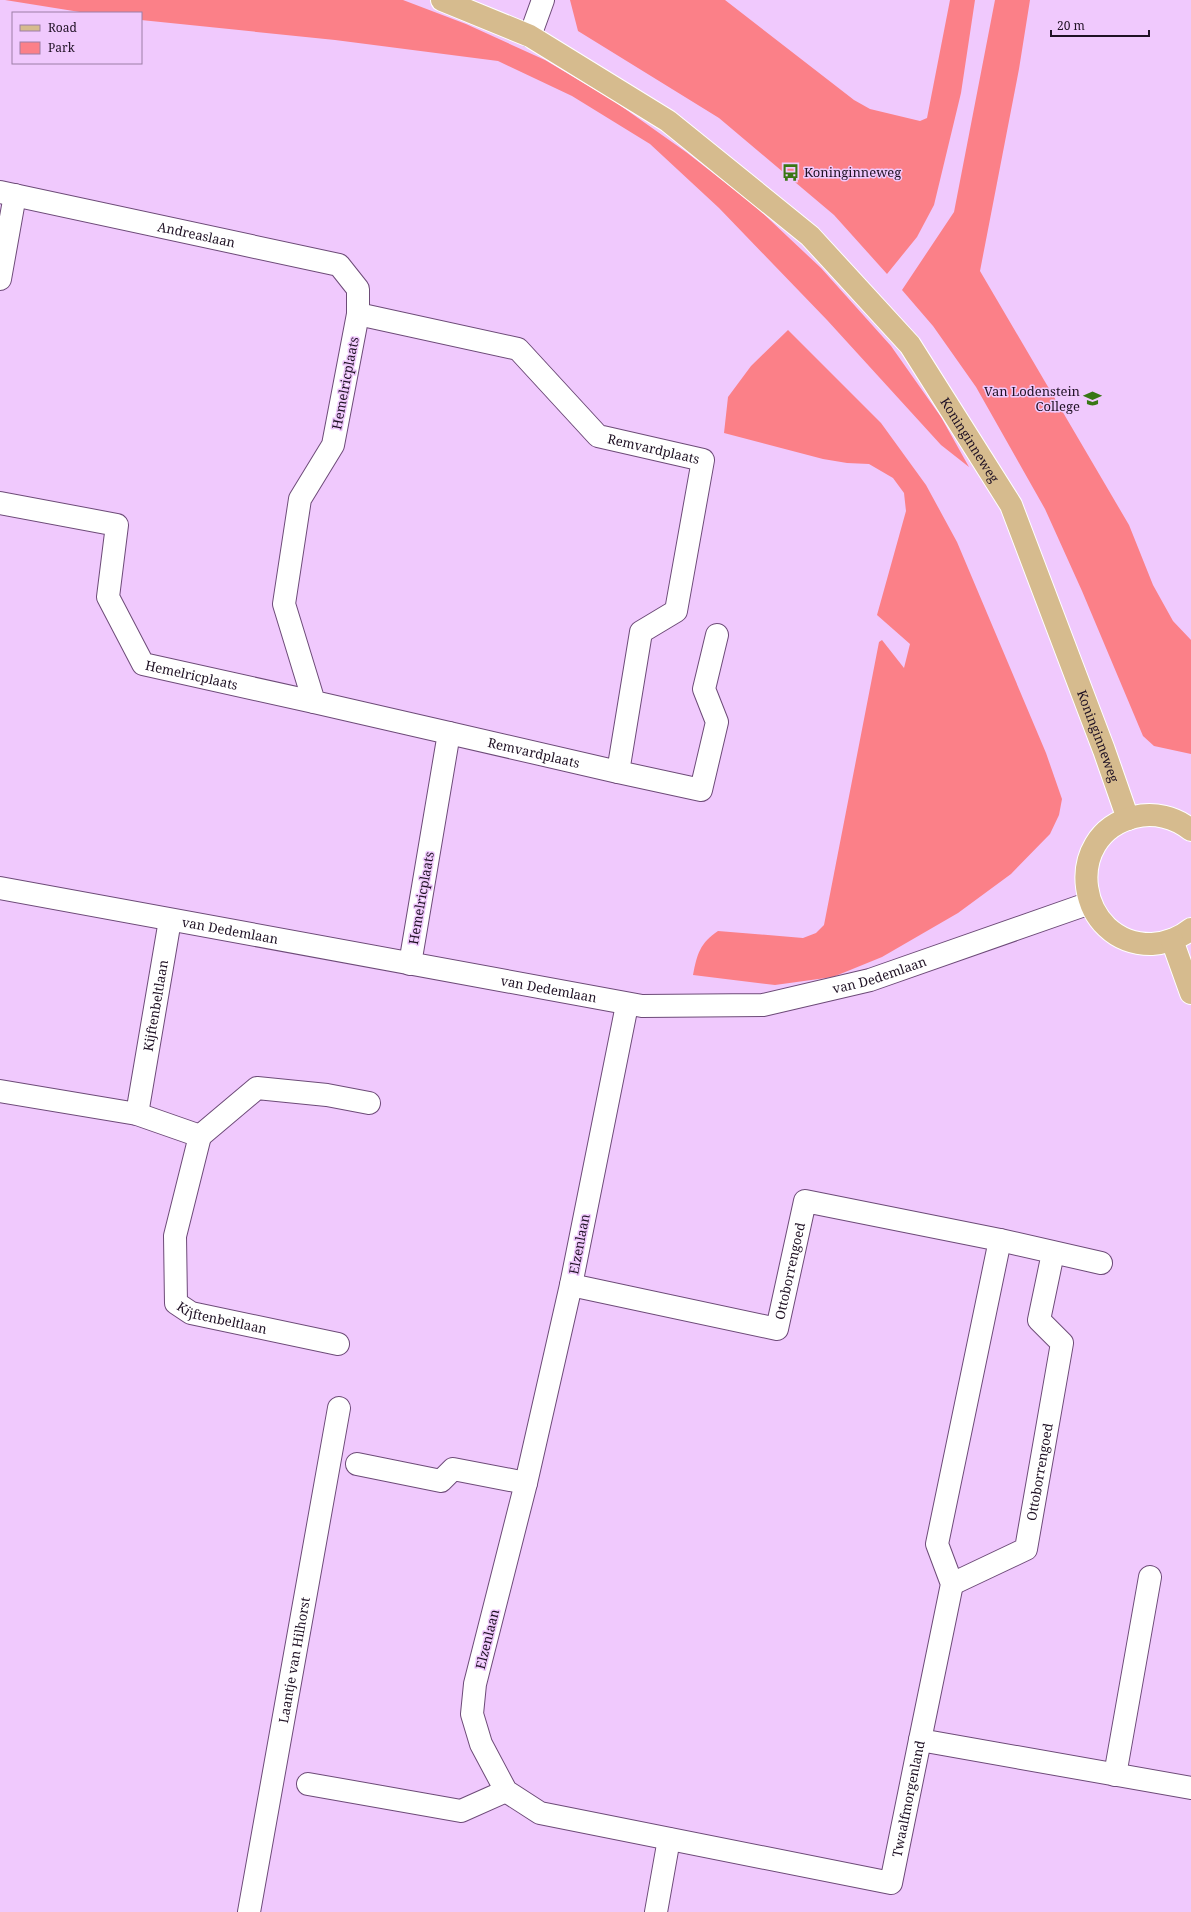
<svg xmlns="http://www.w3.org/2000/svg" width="1191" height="1912" font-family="'Noto Serif',serif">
  <rect width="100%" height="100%" fill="#f0c9fd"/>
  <g fill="#fb8088">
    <path d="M 5,0 L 403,0 L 466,24 L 545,60 L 614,101 L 686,152 L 754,205 L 821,268 L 891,346 L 941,417 L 969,467 L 941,445 L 827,320 L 719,208 L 650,144 L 572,96 L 498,61 L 335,40 L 141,20 L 141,13 L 86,13 Z"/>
    <path d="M 570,0 L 725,0 L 854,100 L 870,109 L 920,121 L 927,118 L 950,0 L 975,0 L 961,93 L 934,205 L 917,237 L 887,274 L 834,215 L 719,118 L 578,31 Z"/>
    <path d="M 995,0 L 1030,0 L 1019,69 L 980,271 L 1129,525 L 1153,585 L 1173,621 L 1191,640 L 1191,754 L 1154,746 L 1143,736 L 1082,591 L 1045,509 L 976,387 L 933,326 L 902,290 L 954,212 Z"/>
    <path d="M 788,330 L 881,423 L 926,485 L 957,542 L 1046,753 L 1062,799 L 1059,815 L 1050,834 L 1011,874 L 958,913 L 882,957 L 833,977 L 775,985 L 693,975 C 697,954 700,943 718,931 L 803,938 L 816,933 L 824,925 L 879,642 L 882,640 L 904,668 L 910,644 L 877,615 L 906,511 L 904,493 L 893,478 L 869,464 L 847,463 L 823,459 L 724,433 L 728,397 L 751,366 Z"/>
  </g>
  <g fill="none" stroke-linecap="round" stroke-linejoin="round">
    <defs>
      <g id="minor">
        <path d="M 530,36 L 543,0"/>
        <path id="s1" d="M 0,192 L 339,265 L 358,289 L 358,314 L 333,445 L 300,499 L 284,604 L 314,702 L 449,733 L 410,964"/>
        <path d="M 0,279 L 15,195"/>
        <path id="s2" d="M 358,314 L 518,349 L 598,436 L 703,460 L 676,611 L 641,632 L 618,772 L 701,790 L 717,722 L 704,689 L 717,635"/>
        <path id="s3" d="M 0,503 L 117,525 L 108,597 L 143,664 L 314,702"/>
        <path id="s4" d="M 449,733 L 618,772"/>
        <path id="s5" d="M 0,888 L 642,1006 L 763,1005 L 870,980 L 1090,903"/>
        <path id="s6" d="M 627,1005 L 571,1285 L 526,1483 L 475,1684 L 472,1714 L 481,1744 L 506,1791 L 540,1813 L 891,1883 L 920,1740 L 1191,1788"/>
        <path id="s7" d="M 0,1091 L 137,1114 L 200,1136 L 175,1236 L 176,1303 L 191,1313 L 338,1344"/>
        <path id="s8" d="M 137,1114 L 170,920"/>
        <path d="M 200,1136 L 257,1088 L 327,1095 L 369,1103"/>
        <path id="s9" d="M 571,1285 L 777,1329 L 805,1201 L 1000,1240 L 1101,1263"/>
        <path d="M 357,1464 L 441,1481 L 453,1469 L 526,1483"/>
        <path id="s10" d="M 952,1584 L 1026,1549 L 1062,1343 L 1039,1320 L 1053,1253"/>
        <path d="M 920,1740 L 952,1584 L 937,1544 L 1000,1240"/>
        <path d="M 1115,1775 L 1150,1577"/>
        <path d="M 308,1784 L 461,1811 L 506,1791"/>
        <path id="s11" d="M 249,1912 L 339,1408"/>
        <path d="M 656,1912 L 669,1839"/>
      </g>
      <g id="major">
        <path id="s12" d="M 442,0 L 530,36 L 668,121 L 810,236 L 910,345 L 1011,505 L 1104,750 L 1128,819"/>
        <path d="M 1191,830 C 1175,817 1154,812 1134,817 C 1061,835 1076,945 1152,944 C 1166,943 1180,938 1191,929"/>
        <path d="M 1172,940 L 1191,993"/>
      </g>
    </defs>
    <use href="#minor" stroke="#6d4b78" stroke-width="24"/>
    <use href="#major" stroke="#fff" stroke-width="24"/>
    <use href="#minor" stroke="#fff" stroke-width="22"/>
    <use href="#major" stroke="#d6bb8e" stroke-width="22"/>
  </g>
  <defs>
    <symbol id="bus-bare" viewBox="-9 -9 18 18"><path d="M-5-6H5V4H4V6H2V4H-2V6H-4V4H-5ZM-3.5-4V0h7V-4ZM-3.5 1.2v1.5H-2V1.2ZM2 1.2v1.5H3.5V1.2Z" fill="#387714" stroke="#f0c9fd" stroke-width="2.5" paint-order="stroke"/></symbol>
    <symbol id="school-bare" viewBox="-9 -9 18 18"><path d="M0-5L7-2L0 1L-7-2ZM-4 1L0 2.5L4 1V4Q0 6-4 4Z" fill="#387714" stroke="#f0c9fd" stroke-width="2.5" paint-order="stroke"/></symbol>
  </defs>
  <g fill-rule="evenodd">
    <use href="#bus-bare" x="778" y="160" width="25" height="25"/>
    <use href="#school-bare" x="1080" y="386" width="25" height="25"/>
  </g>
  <g text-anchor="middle" stroke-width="3" stroke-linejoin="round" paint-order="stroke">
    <g font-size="13" fill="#1f1124" stroke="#f0c9fd" text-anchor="start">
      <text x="804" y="177">Koninginneweg</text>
      <text x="1080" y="396" text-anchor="end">Van Lodenstein<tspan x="1080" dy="15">College</tspan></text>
    </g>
    <g font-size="13" fill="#1f1124" stroke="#f0c9fd">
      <text dy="5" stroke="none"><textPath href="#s1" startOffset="201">Andreaslaan</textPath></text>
      <text transform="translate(345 383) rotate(-79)" y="5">Hemelricplaats</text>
      <text dy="5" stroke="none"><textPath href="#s12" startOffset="700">Koninginneweg</textPath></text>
      <text dy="5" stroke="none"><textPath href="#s2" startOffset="339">Remvardplaats</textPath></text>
      <text dy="5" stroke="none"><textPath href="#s3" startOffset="317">Hemelricplaats</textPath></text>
      <text dy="5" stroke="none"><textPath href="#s12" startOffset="1024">Koninginneweg</textPath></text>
      <text dy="5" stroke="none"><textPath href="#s4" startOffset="87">Remvardplaats</textPath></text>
      <text transform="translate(421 898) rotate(-80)" y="5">Hemelricplaats</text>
      <text dy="5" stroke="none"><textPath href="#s5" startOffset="234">van Dedemlaan</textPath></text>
      <text dy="5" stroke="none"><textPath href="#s5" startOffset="894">van Dedemlaan</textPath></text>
      <text dy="5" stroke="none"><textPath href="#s5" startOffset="558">van Dedemlaan</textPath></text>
      <text dy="5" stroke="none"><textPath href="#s8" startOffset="110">Kijftenbeltlaan</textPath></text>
      <text transform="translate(579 1244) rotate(-79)" y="5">Elzenlaan</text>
      <text dy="5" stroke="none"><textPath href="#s9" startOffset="270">Ottoborrengoed</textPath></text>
      <text dy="5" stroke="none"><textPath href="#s7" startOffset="425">Kijftenbeltlaan</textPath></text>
      <text dy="5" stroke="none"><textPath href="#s10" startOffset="160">Ottoborrengoed</textPath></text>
      <text transform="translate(487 1639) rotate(-76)" y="5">Elzenlaan</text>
      <text dy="5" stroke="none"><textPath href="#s11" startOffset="256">Laantje van Hilhorst</textPath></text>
      <text dy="5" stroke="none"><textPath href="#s6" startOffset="1295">Twaalfmorgenland</textPath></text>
    </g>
  </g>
  <rect x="12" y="12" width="130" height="52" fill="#f0c9fd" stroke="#9c7fa6"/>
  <rect x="20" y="25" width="20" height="6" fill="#d6bb8e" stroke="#9c7fa6"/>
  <text x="48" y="32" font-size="12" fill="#1f1124">Road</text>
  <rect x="20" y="42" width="20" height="12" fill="#fb8088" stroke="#9c7fa6"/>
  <text x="48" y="52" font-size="12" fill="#1f1124">Park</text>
  <path d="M1051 30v6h98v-6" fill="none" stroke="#1f1124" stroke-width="2"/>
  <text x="1057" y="30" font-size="12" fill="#1f1124" stroke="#f0c9fd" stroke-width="3" paint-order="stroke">20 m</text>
</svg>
